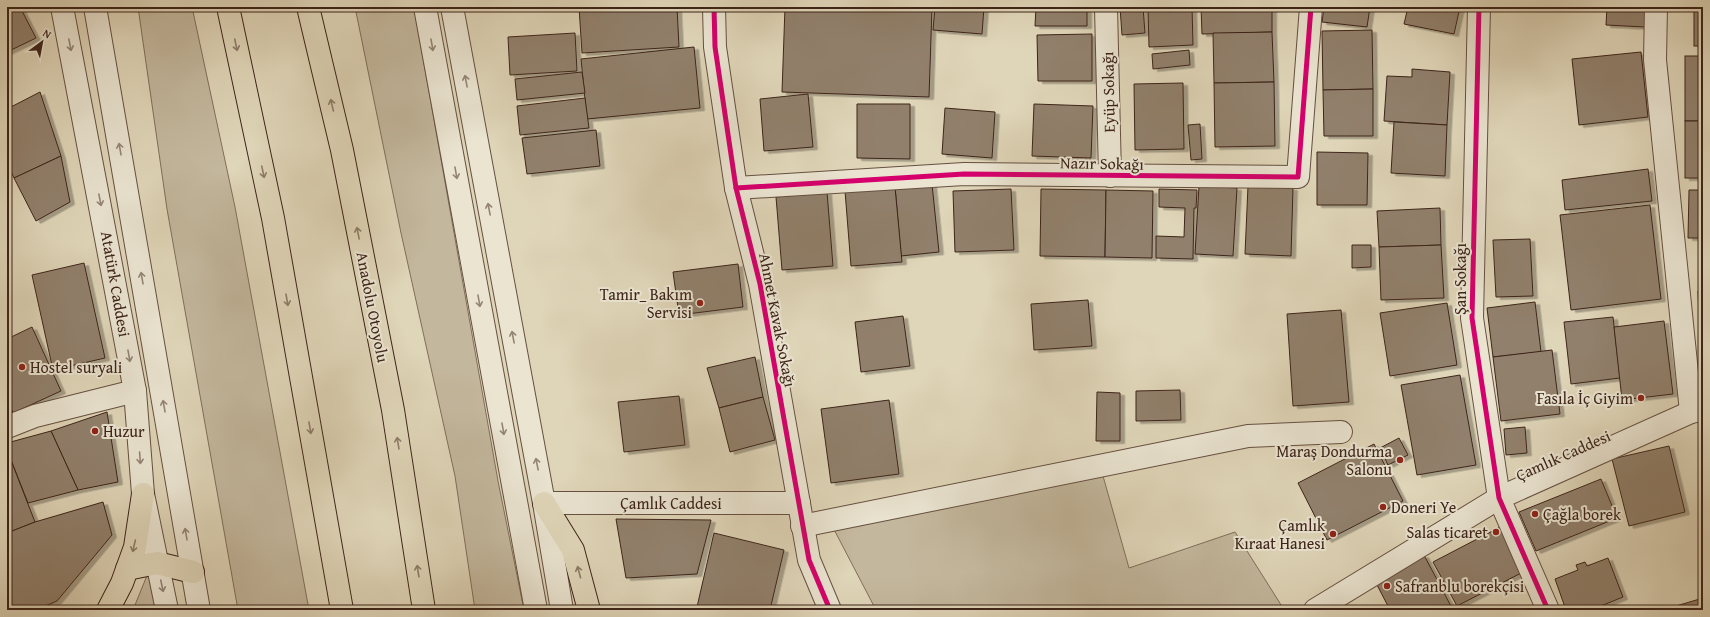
<svg xmlns="http://www.w3.org/2000/svg" width="1710" height="617" font-family="'Gentium Book Plus',serif">
  <defs>
    <filter id="shadow"><feDropShadow dx="4.5" dy="2.5" stdDeviation="0" flood-color="#0004"/></filter>
  </defs>
  <rect width="100%" height="100%" fill="#dfd5b8"/>
  <filter id="stains"><feTurbulence type="fractalNoise" baseFrequency=".005" numOctaves="4"/><feColorMatrix values="0 0 0 0 .2 0 0 0 0 .09 0 0 0 0 .02 0 0 0 .5 -.17"/></filter>
  <radialGradient id="worn" r=".72"><stop offset=".6" stop-color="#630" stop-opacity="0"/><stop offset="1" stop-color="#630" stop-opacity=".3"/></radialGradient>
  <g fill="#c3b79d" stroke="#806e5b">
    <path d="M 138,7 L 192,7 L 235,207 L 309,610 L 238,610 L 167,209 Z"/>
    <path d="M 355,7 L 414,7 L 498,481 L 524,610 L 475,610 L 455,476 L 401,233 Z"/>
    <path d="M 1103,476 L 1129,568 L 1235,532 L 1283,608 L 1277,610 L 876,610 L 828,518 Z"/>
    <path d="M 148,573 L 157,610 L 133,610 Z"/>
  </g>
  <g fill="#91806c" stroke="#3d2419" filter="url(#shadow)">
    <path d="M 7,7 L 20,7 L 36,38 L 7,52 Z"/>
    <path d="M 579,7 L 677,7 L 679,47 L 582,53 Z"/>
    <path d="M 785,7 L 932,7 L 929,97 L 782,92 Z"/>
    <path d="M 935,7 L 984,7 L 982,34 L 933,30 Z"/>
    <path d="M 1036,7 L 1087,7 L 1087,26 L 1035,26 Z"/>
    <path d="M 1120,7 L 1143,7 L 1145,33 L 1122,35 Z"/>
    <path d="M 1148,7 L 1192,7 L 1193,45 L 1149,47 Z"/>
    <path d="M 1201,7 L 1272,7 L 1272,32 L 1202,34 Z"/>
    <path d="M 1324,7 L 1370,7 L 1367,27 L 1322,22 Z"/>
    <path d="M 1408,7 L 1460,7 L 1454,34 L 1404,24 Z"/>
    <path d="M 1607,7 L 1646,7 L 1645,27 L 1606,25 Z"/>
    <rect x="1694" y="7" width="9" height="39"/>
    <path d="M 1372,30 L 1373,89 L 1323,90 L 1322,31 Z"/>
    <path d="M 1272,32 L 1274,82 L 1214,83 L 1213,33 Z"/>
    <path d="M 575,33 L 577,71 L 510,75 L 508,37 Z"/>
    <path d="M 1092,34 L 1092,81 L 1038,81 L 1037,35 Z"/>
    <path d="M 694,47 L 700,108 L 587,119 L 581,59 Z"/>
    <path d="M 1189,50 L 1190,65 L 1153,69 L 1152,54 Z"/>
    <path d="M 1641,52 L 1648,117 L 1579,125 L 1572,59 Z"/>
    <rect x="1685" y="56" width="18" height="65"/>
    <path d="M 1412,69 L 1450,72 L 1447,125 L 1384,121 L 1387,76 L 1412,77 Z"/>
    <path d="M 582,72 L 585,93 L 517,100 L 515,79 Z"/>
    <path d="M 1274,82 L 1275,146 L 1215,147 L 1214,83 Z"/>
    <path d="M 1183,83 L 1184,149 L 1135,150 L 1134,84 Z"/>
    <path d="M 1373,89 L 1373,136 L 1324,136 L 1323,90 Z"/>
    <path d="M 40,92 L 61,156 L 14,178 L 7,162 L 7,109 Z"/>
    <path d="M 808,94 L 813,147 L 764,151 L 760,99 Z"/>
    <path d="M 585,98 L 589,128 L 520,135 L 517,106 Z"/>
    <path d="M 857,104 L 910,104 L 910,159 L 857,158 Z"/>
    <path d="M 1034,104 L 1093,106 L 1091,158 L 1032,156 Z"/>
    <path d="M 945,108 L 995,112 L 992,158 L 942,154 Z"/>
    <rect x="1685" y="121" width="18" height="57"/>
    <path d="M 1394,122 L 1447,125 L 1445,176 L 1391,173 Z"/>
    <path d="M 1200,124 L 1202,159 L 1191,160 L 1188,125 Z"/>
    <path d="M 596,130 L 600,166 L 527,174 L 522,138 Z"/>
    <path d="M 1317,152 L 1368,153 L 1367,205 L 1317,205 Z"/>
    <path d="M 61,156 L 70,202 L 36,221 L 14,178 Z"/>
    <path d="M 1648,169 L 1652,201 L 1565,210 L 1562,180 Z"/>
    <path d="M 932,184 L 939,252 L 901,256 L 895,187 Z"/>
    <path d="M 1199,186 L 1237,188 L 1233,256 L 1195,254 Z"/>
    <path d="M 1248,186 L 1293,188 L 1291,256 L 1245,254 Z"/>
    <path d="M 895,187 L 902,262 L 851,266 L 845,191 Z"/>
    <path d="M 1011,189 L 1014,250 L 955,252 L 953,191 Z"/>
    <path d="M 1041,189 L 1106,190 L 1105,257 L 1040,256 Z"/>
    <path d="M 1159,189 L 1197,190 L 1196,208 L 1194,208 L 1193,259 L 1156,258 L 1156,236 L 1184,237 L 1185,208 L 1159,207 Z"/>
    <path d="M 1106,190 L 1153,191 L 1152,258 L 1105,257 Z"/>
    <path d="M 1689,190 L 1703,190 L 1703,238 L 1688,238 Z"/>
    <path d="M 827,192 L 833,266 L 782,270 L 776,197 Z"/>
    <path d="M 1650,205 L 1661,299 L 1571,310 L 1560,215 Z"/>
    <path d="M 1440,208 L 1441,245 L 1379,247 L 1377,211 Z"/>
    <path d="M 1530,239 L 1533,296 L 1496,297 L 1493,240 Z"/>
    <path d="M 1352,245 L 1371,245 L 1371,267 L 1352,268 Z"/>
    <path d="M 1441,245 L 1444,298 L 1381,300 L 1379,247 Z"/>
    <path d="M 84,263 L 105,358 L 53,370 L 32,275 Z"/>
    <path d="M 738,264 L 743,307 L 679,315 L 673,272 Z"/>
    <path d="M 1698,291 L 1703,291 L 1703,366 L 1701,366 Z"/>
    <path d="M 1088,300 L 1092,346 L 1034,350 L 1031,304 Z"/>
    <path d="M 1535,302 L 1541,352 L 1493,357 L 1487,308 Z"/>
    <path d="M 1447,303 L 1457,365 L 1390,376 L 1380,313 Z"/>
    <path d="M 1341,310 L 1349,402 L 1293,406 L 1287,314 Z"/>
    <path d="M 903,316 L 910,366 L 861,372 L 855,322 Z"/>
    <path d="M 1613,317 L 1620,378 L 1571,384 L 1564,322 Z"/>
    <path d="M 1664,321 L 1673,394 L 1622,400 L 1614,327 Z"/>
    <path d="M 32,327 L 61,391 L 13,413 L 7,400 L 7,339 Z"/>
    <path d="M 1552,350 L 1560,414 L 1501,421 L 1493,357 Z"/>
    <path d="M 755,357 L 763,397 L 719,408 L 707,368 Z"/>
    <path d="M 1460,375 L 1476,465 L 1417,475 L 1401,385 Z"/>
    <path d="M 1180,390 L 1181,420 L 1136,421 L 1136,391 Z"/>
    <path d="M 1097,392 L 1120,393 L 1120,441 L 1096,441 Z"/>
    <path d="M 679,396 L 685,445 L 624,452 L 618,402 Z"/>
    <path d="M 763,397 L 775,440 L 730,452 L 719,408 Z"/>
    <path d="M 7,400 L 13,413 L 7,416 Z"/>
    <path d="M 889,400 L 899,474 L 831,483 L 821,409 Z"/>
    <path d="M 107,412 L 118,482 L 78,490 L 51,431 Z"/>
    <path d="M 1525,427 L 1527,453 L 1506,455 L 1504,429 Z"/>
    <path d="M 51,431 L 78,490 L 28,503 L 7,450 L 7,443 Z"/>
    <path d="M 1703,434 L 1703,451 L 1699,435 Z"/>
    <path d="M 1399,438 L 1408,455 L 1388,465 L 1380,448 Z"/>
    <path d="M 1374,444 L 1403,501 L 1327,540 L 1298,483 Z"/>
    <path d="M 1669,446 L 1685,512 L 1629,526 L 1612,459 Z"/>
    <path d="M 7,450 L 35,522 L 7,533 Z"/>
    <path d="M 1601,479 L 1617,518 L 1536,551 L 1519,512 Z"/>
    <path d="M 103,502 L 112,535 L 57,601 L 36,610 L 7,610 L 7,533 L 35,522 Z"/>
    <path d="M 616,519 L 711,520 L 697,574 L 626,578 Z"/>
    <path d="M 1504,525 L 1527,570 L 1457,606 L 1433,562 Z"/>
    <path d="M 714,533 L 784,550 L 770,610 L 709,610 L 697,607 Z"/>
    <path d="M 1424,555 L 1453,610 L 1390,610 L 1375,581 Z"/>
    <path d="M 1608,558 L 1623,597 L 1591,610 L 1566,610 L 1555,579 L 1578,570 L 1576,565 L 1585,562 L 1587,566 Z"/>
    <path d="M 1703,598 L 1703,610 L 1666,610 L 1666,609 Z"/>
  </g>
  <g fill="none" stroke-linecap="round" stroke-linejoin="round">
    <defs>
      <g id="minor">
        <path d="M 1106,7 L 1110,176"/>
        <path d="M 1479,7 L 1472,318 L 1499,498 L 1548,610"/>
        <path d="M 1656,7 L 1655,60 L 1691,412"/>
        <path d="M 736,188 L 964,174 L 1298,177 L 1311,7"/>
        <path d="M 7,427 L 35,416 L 135,391"/>
        <path d="M 544,503 L 799,503"/>
        <path d="M 802,526 L 1248,436 L 1341,432"/>
      </g>
      <g id="tertiary">
        <path d="M 62,7 L 135,391 L 143,494 L 167,610"/>
        <path d="M 95,7 L 199,610"/>
        <path d="M 425,7 L 536,610"/>
        <path d="M 452,7 L 544,503 L 562,610"/>
        <path d="M 714,7 L 715,47 L 736,188 L 760,284 L 809,560 L 830,610"/>
        <path d="M 1315,610 L 1499,498 L 1691,412 L 1703,410"/>
      </g>
      <g id="primary">
        <path d="M 544,503 L 573,550 L 589,610"/>
        <path d="M 127,569 L 157,563 L 193,572"/>
        <path d="M 108,610 L 122,583 L 135,547 L 143,494"/>
      </g>
      <g id="motorway">
        <path d="M 228,7 L 273,218 L 342,610"/>
        <path d="M 308,7 L 342,150 L 393,410 L 424,610"/>
      </g>
    </defs>
    <use href="#minor" stroke="#665041" stroke-width="24"/>
    <use href="#tertiary" stroke="#665041" stroke-width="24"/>
    <use href="#primary" stroke="#3d2419" stroke-width="24"/>
    <use href="#motorway" stroke="#3d2419" stroke-width="24"/>
    <use href="#minor" stroke="#eae4d1" stroke-width="22"/>
    <use href="#tertiary" stroke="#eae4d1" stroke-width="22"/>
    <use href="#primary" stroke="#dfd5b8" stroke-width="22"/>
    <use href="#motorway" stroke="#dfd5b8" stroke-width="22"/>
    <defs>
      <g id="cycleway">
        <path d="M 714,7 L 715,47 L 736,188 L 760,284 L 809,560 L 830,610"/>
        <path d="M 1479,7 L 1472,318 L 1499,498 L 1548,610"/>
        <path d="M 736,188 L 964,174 L 1298,177 L 1311,7"/>
      </g>
    </defs>
    <use href="#cycleway" stroke="#eae4d1" stroke-width="8"/>
    <use href="#cycleway" stroke="#d6006c" stroke-width="5"/>
  </g>
  <defs><path id="oneway-shaft" d="M-6 0H5M1.5-3L5.5 0L1.5 3" fill="none" stroke-width="1.6" stroke-linecap="round" stroke-linejoin="round"/></defs>
  <g stroke="#948475">
    <use href="#oneway-shaft" transform="translate(70 45) rotate(79)"/>
    <use href="#oneway-shaft" transform="translate(432 45) rotate(80)"/>
    <use href="#oneway-shaft" transform="translate(466 81) rotate(-101)"/>
    <use href="#oneway-shaft" transform="translate(120 149) rotate(-100)"/>
    <use href="#oneway-shaft" transform="translate(456 173) rotate(80)"/>
    <use href="#oneway-shaft" transform="translate(100 200) rotate(79)"/>
    <use href="#oneway-shaft" transform="translate(489 209) rotate(-101)"/>
    <use href="#oneway-shaft" transform="translate(142 278) rotate(-100)"/>
    <use href="#oneway-shaft" transform="translate(479 301) rotate(80)"/>
    <use href="#oneway-shaft" transform="translate(513 337) rotate(-101)"/>
    <use href="#oneway-shaft" transform="translate(129 356) rotate(80)"/>
    <use href="#oneway-shaft" transform="translate(164 406) rotate(-100)"/>
    <use href="#oneway-shaft" transform="translate(503 429) rotate(80)"/>
    <use href="#oneway-shaft" transform="translate(140 458) rotate(86)"/>
    <use href="#oneway-shaft" transform="translate(537 464) rotate(-101)"/>
    <use href="#oneway-shaft" transform="translate(186 534) rotate(-100)"/>
    <use href="#oneway-shaft" transform="translate(162 586) rotate(78)"/>
  </g>
  <g stroke="#8e7c68">
    <use href="#oneway-shaft" transform="translate(236 45) rotate(78)"/>
    <use href="#oneway-shaft" transform="translate(332 105) rotate(-103)"/>
    <use href="#oneway-shaft" transform="translate(263 172) rotate(78)"/>
    <use href="#oneway-shaft" transform="translate(358 233) rotate(-101)"/>
    <use href="#oneway-shaft" transform="translate(287 300) rotate(80)"/>
    <use href="#oneway-shaft" transform="translate(310 428) rotate(80)"/>
    <use href="#oneway-shaft" transform="translate(398 443) rotate(-99)"/>
    <use href="#oneway-shaft" transform="translate(134 546) rotate(103)"/>
    <use href="#oneway-shaft" transform="translate(418 571) rotate(-99)"/>
    <use href="#oneway-shaft" transform="translate(579 572) rotate(-105)"/>
  </g>
  <g fill="#8f2418" stroke="#eae4d1" stroke-width="1.5">
    <circle cx="700" cy="303" r="4"/>
    <circle cx="22" cy="367" r="4"/>
    <circle cx="1641" cy="398" r="4"/>
    <circle cx="95" cy="431" r="4"/>
    <circle cx="1400" cy="460" r="4"/>
    <circle cx="1383" cy="507" r="4"/>
    <circle cx="1535" cy="514" r="4"/>
    <circle cx="1496" cy="532" r="4"/>
    <circle cx="1333" cy="534" r="4"/>
    <circle cx="1387" cy="586" r="4"/>
  </g>
  <g text-anchor="middle" stroke-width="4" stroke-linejoin="round" paint-order="stroke">
    <g font-size="16" fill="#3d2419" stroke="#eae4d1">
      <text transform="translate(1108 92) rotate(-91)" y="6">Eyüp Sokağı</text>
      <text transform="translate(1102 163) rotate(1)" y="6">Nazır Sokağı</text>
      <text transform="translate(1460 279) rotate(-90)" y="6">Şan Sokağı</text>
      <text transform="translate(116 284) rotate(80)" y="6">Atatürk Caddesi</text>
      <text transform="translate(373 307) rotate(79)" y="6">Anadolu Otoyolu</text>
      <text transform="translate(778 320) rotate(79)" y="6">Ahmet Kavak Sokağı</text>
      <text transform="translate(1563 455) rotate(-24)" y="6">Çamlık Caddesi</text>
      <text x="671" y="509">Çamlık Caddesi</text>
    </g>
    <g font-size="16" fill="#3d2419" stroke="#eae4d1" text-anchor="end">
      <text x="692" y="300">Tamir_ Bakım<tspan x="692" dy="18">Servisi</tspan></text>
      <text x="30" y="373" text-anchor="start">Hostel suryali</text>
      <text x="1633" y="404">Fasıla İç Giyim</text>
      <text x="103" y="437" text-anchor="start">Huzur</text>
      <text x="1392" y="457">Maraş Dondurma<tspan x="1392" dy="18">Salonu</tspan></text>
      <text x="1391" y="513" text-anchor="start">Doneri Ye</text>
      <text x="1543" y="520" text-anchor="start">Çağla borek</text>
      <text x="1325" y="531">Çamlık<tspan x="1325" dy="18">Kıraat Hanesi</tspan></text>
      <text x="1488" y="538">Salas ticaret</text>
      <text x="1395" y="592" text-anchor="start">Safranblu borekçisi</text>
    </g>
  </g>
  <rect width="1710" height="617" fill="none" stroke="#dfd5b8" stroke-width="24"/>
  <rect x="8" y="8" width="1694" height="601" fill="none" stroke="#3d2419" stroke-width="2"/>
  <rect x="12" y="12" width="1686" height="593" fill="none" stroke="#3d2419"/>
  <g transform="translate(42 42) rotate(32)" stroke="#eae4d1" stroke-width="3" paint-order="stroke">
  <path d="M0-3L7 15L0 10L-7 15Z" fill="#3d2419"/>
  <text y="-6" font-size="11" font-weight="bold" text-anchor="middle" fill="#3d2419">N</text>
  </g>
  <rect width="100%" height="100%" filter="url(#stains)"/>
  <rect width="100%" height="100%" fill="url(#worn)"/>
</svg>
